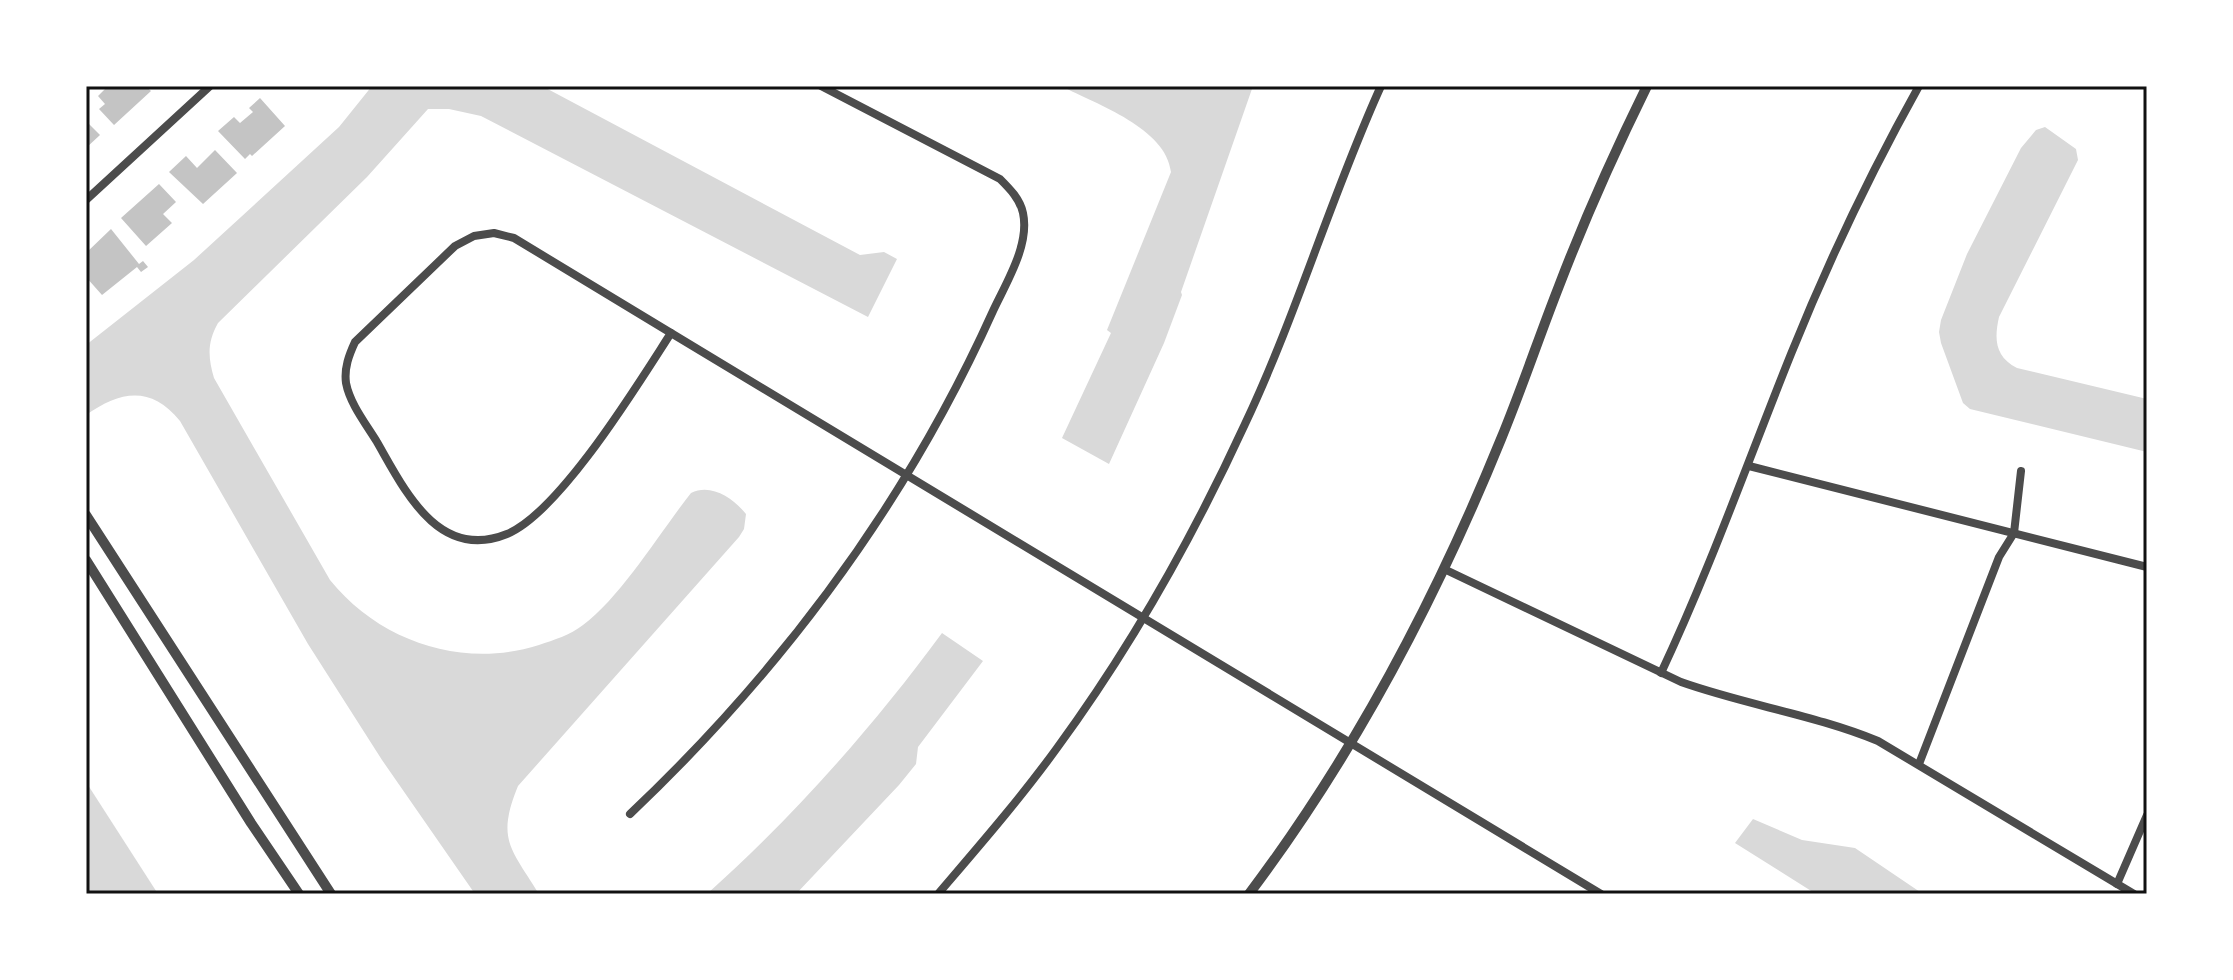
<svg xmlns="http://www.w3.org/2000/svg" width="2233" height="980" font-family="Quicksand,sans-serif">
  <rect width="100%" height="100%" fill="#fff"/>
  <g fill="#d9d9d9">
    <path d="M 372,86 L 542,86 L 860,255 L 884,252 L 897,259 L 868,317 L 481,116 L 449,109 L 428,109 L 367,177 L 218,323 C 207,343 208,357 214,378 L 330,580 C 380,642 463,669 539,645 C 554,640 570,635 583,625 C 622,596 660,532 691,493 C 711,483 733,498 746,514 L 744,529 L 739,537 L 518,786 C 496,840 511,848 539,894 L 475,894 L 382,760 L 308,644 L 180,421 C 151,385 120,391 86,415 L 86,345 L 194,260 L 339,127 Z"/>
    <path d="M 1061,86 L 1253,86 L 1181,292 L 1182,295 L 1164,343 L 1109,464 L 1062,438 L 1111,333 L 1107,330 L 1171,172 C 1166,128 1098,105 1061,86 Z"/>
    <path d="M 2045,127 L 2076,149 L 2078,160 L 1999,317 C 1994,339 1995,357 2017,368 L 2147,399 L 2147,452 L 1970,409 L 1963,403 L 1941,343 L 1939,332 L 1941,320 L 1967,254 L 2021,148 L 2036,130 Z"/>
    <path d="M 942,633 L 983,661 L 918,747 L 916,764 L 899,785 L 796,894 L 707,894 C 794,816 873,727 942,633 Z"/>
    <path d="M 86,782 L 158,894 L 86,894 Z"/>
    <path d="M 1753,819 L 1802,840 L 1855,848 L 1923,894 L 1816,894 L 1735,843 Z"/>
  </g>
  <g fill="#c4c4c4">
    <path d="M 108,86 L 146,86 L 151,91 L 114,125 L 99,109 L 105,104 L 98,96 Z"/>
    <path d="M 260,98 L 285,126 L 252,156 L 250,154 L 245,159 L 218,131 L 234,117 L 240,123 L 253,112 L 249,108 Z"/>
    <path d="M 86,121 L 100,135 L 86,148 Z"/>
    <path d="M 215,150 L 237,173 L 203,204 L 169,172 L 186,156 L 197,168 Z"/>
    <path d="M 159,184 L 176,202 L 163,214 L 172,223 L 146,246 L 121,218 Z"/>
    <path d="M 111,229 L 139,264 L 143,261 L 148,267 L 141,272 L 137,267 L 102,295 L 86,277 L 86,253 Z"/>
  </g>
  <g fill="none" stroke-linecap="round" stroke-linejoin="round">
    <g stroke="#4c4c4c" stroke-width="8">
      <path d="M 86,200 L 210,86"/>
      <path d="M 494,233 L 514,238 L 671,333 C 638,384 560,512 507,534 C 438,562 404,489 377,442 C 366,424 350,404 346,383 C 344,368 349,355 355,342 L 455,246 L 474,236 Z"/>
      <path d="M 671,333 L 1601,894"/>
      <path d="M 1749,466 L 2147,567"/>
      <path d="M 1444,569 L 1681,682 C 1746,705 1815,715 1878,741 L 2134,894"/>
      <path d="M 1661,673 C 1710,569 1748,461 1791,354 C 1828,262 1871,172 1919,86"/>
      <path d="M 1919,764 L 1999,557 L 2014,533 L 2021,471"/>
      <path d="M 630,814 C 782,670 907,502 993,311 C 1006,283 1030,245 1023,213 C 1020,199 1010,189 1000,179 L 821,86"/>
      <path d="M 2117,884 L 2147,815"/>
      <path d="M 938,894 C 979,846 1020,799 1057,748 C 1131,647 1193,537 1245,424 C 1297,314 1331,196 1381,86"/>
    </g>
    <g stroke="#4c4c4c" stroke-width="10">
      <path d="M 86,515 L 331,894"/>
      <path d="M 86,560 L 251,823 L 299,894"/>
      <path d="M 1249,894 C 1353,756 1436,599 1501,439 C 1522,388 1539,337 1559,286 C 1585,218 1615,151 1647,86"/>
    </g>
  </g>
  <rect width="2233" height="980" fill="none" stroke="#ffffff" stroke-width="176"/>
  <rect x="88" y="88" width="2057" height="804" fill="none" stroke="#111" stroke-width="3"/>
</svg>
